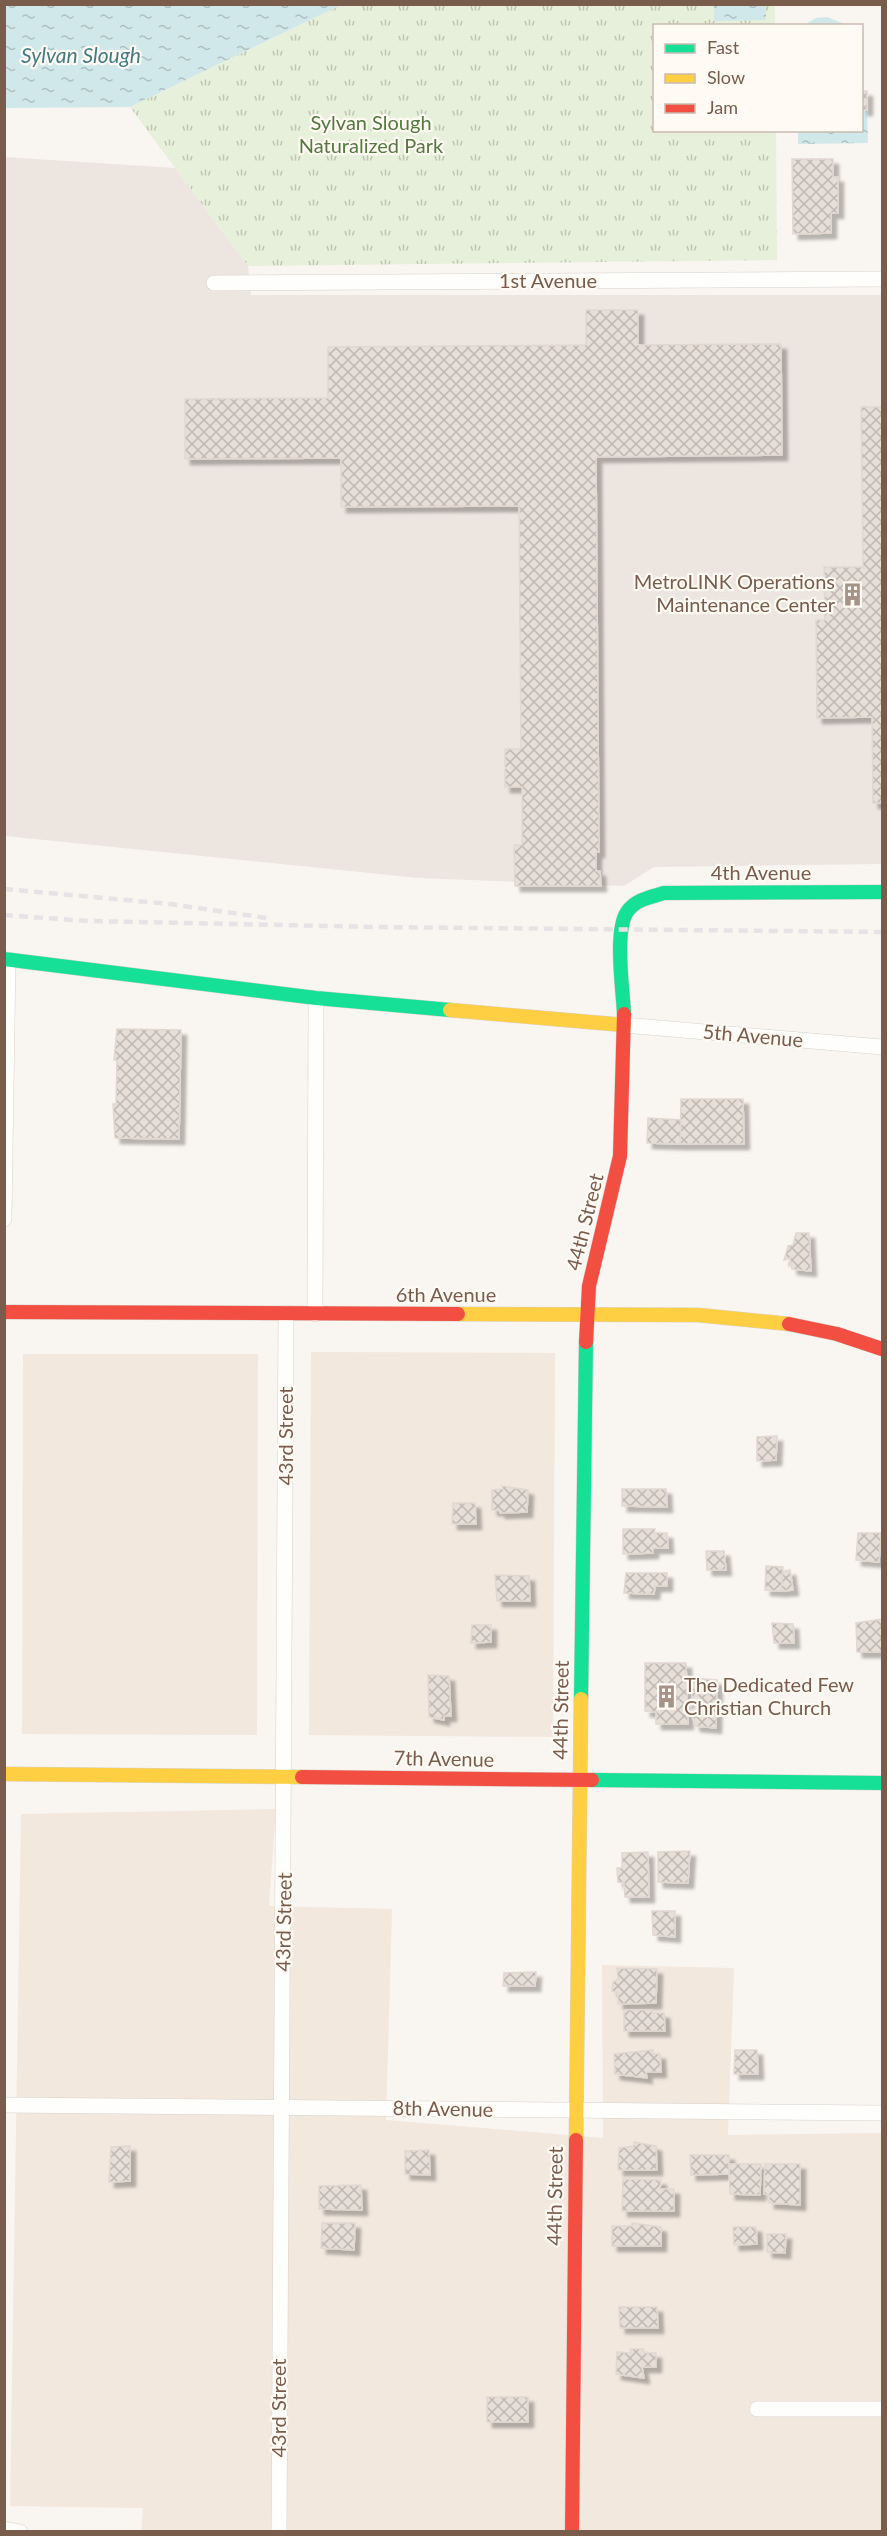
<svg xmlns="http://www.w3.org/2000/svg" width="887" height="2536" font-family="Lato,sans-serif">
  <defs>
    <pattern id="park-tufts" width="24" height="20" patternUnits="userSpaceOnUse" patternTransform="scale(1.5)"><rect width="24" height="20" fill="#e7f0db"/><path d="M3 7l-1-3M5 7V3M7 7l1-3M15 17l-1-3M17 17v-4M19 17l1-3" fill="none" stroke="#c0c6b4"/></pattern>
    <pattern id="water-ripples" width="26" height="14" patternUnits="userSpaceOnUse" patternTransform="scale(1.5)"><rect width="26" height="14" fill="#d0e8ea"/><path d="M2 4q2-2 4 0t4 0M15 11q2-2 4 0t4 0" fill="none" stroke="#aebfc0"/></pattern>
    <pattern id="building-cross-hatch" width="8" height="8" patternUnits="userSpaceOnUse" patternTransform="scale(1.5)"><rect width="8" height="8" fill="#e6ded7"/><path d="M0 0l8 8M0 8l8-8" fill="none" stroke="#bfb7b1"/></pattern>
    <filter id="shadow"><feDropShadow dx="5.5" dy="5.5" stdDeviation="1.5" flood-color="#0004"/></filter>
  </defs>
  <rect width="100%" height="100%" fill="#f9f5f0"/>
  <g fill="#f2e8de">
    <path d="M 311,1352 L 555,1353 L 553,1737 L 309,1735 Z"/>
    <path d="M 23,1354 L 258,1354 L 257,1735 L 22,1734 Z"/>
    <path d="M 276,1809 L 269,1906 L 392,1909 L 386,2120 L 603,2138 L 602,1965 L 734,1968 L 728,2135 L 882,2133 L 882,2531 L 141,2532 L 143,2508 L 10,2506 L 21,1814 Z"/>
  </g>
  <path fill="#ede5e0" d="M 4,157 L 175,168 L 248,266 L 251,295 L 882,295 L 882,864 L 654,867 L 624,886 L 419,878 L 5,836 Z"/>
  <path fill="url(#park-tufts)" d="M 341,5 L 775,5 L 775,25 L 654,26 L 654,130 L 776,131 L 777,260 L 248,266 L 130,107 Z"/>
  <g fill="url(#water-ripples)">
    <path d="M 4,5 L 5,4 L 341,5 L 130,107 L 5,108 Z"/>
    <path d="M 714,5 L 766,5 L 766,20 L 714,21 Z"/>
    <path d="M 827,17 L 847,25 L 804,25 L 816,18 Z"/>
    <path d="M 862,111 L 867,111 L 868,143 L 798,144 L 798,131 L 862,130 Z"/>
  </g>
  <g fill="url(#building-cross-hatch)" stroke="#e2d8d2" stroke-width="1.5" filter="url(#shadow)">
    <rect x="862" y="91" width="5" height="19"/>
    <path d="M 792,159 L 833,159 L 833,177 L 838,177 L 838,213 L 831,213 L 831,233 L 793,234 Z"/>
    <path d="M 586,310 L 638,310 L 638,345 L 781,344 L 782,455 L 596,457 L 599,852 L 596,852 L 596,871 L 600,871 L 601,886 L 515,886 L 514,845 L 522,845 L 522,787 L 505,787 L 505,749 L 521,749 L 519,506 L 341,507 L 341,458 L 185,459 L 185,399 L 328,398 L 328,347 L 586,345 Z"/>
    <path d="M 861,407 L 882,407 L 882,803 L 873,803 L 872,717 L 817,718 L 816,620 L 825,620 L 824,567 L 863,567 Z"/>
    <path d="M 117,1029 L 181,1030 L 179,1139 L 115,1138 L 113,1104 L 116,1104 L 117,1060 L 114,1060 Z"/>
    <path d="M 681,1099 L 743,1099 L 744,1144 L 680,1144 Z"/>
    <path d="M 648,1118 L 681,1120 L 680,1144 L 647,1143 Z"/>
    <path d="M 796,1233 L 809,1233 L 811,1271 L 792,1269 L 790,1258 L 784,1260 L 788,1246 L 793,1245 Z"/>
    <path d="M 777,1436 L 776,1460 L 757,1461 L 757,1437 Z"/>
    <path d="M 502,1486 L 528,1490 L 527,1512 L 500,1513 L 499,1510 L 492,1510 L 492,1490 L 503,1489 Z"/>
    <path d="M 622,1489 L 666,1489 L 667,1507 L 622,1506 Z"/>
    <path d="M 453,1503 L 475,1503 L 476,1524 L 452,1524 Z"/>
    <path d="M 623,1529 L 655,1529 L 654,1533 L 667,1533 L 668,1548 L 653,1548 L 653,1553 L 623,1554 Z"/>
    <path d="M 858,1533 L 881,1533 L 879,1562 L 856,1560 Z"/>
    <path d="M 706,1551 L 724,1551 L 726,1570 L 707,1570 Z"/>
    <path d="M 766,1566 L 783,1567 L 781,1591 L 765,1590 Z"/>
    <path d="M 790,1570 L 793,1590 L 781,1591 L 783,1572 Z"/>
    <path d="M 626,1573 L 667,1573 L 667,1586 L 655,1586 L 654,1594 L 624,1593 Z"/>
    <path d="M 495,1575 L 529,1576 L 530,1601 L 497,1601 Z"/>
    <path d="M 882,1619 L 882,1652 L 857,1652 L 856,1623 Z"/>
    <path d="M 772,1623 L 793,1624 L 794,1643 L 774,1643 Z"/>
    <path d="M 472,1625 L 491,1625 L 491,1642 L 471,1643 Z"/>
    <path d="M 645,1663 L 686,1663 L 688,1724 L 656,1724 L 656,1712 L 645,1711 Z"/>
    <path d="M 428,1675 L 449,1676 L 451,1716 L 444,1716 L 444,1720 L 429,1717 Z"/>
    <path d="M 693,1678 L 717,1680 L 716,1728 L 695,1726 L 691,1709 Z"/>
    <path d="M 690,1851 L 688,1883 L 658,1882 L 658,1852 Z"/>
    <path d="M 648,1852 L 649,1897 L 625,1897 L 624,1883 L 618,1882 L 617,1868 L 622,1868 L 622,1853 Z"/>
    <path d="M 652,1911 L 675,1911 L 675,1937 L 653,1935 Z"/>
    <path d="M 617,1968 L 657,1969 L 656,2003 L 618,2004 L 618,1993 L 612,1991 L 613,1982 L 618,1979 Z"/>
    <path d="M 536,1972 L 535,1986 L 503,1986 L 504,1973 Z"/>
    <path d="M 624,2010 L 652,2010 L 652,2013 L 664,2013 L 665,2031 L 624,2031 Z"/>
    <path d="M 653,2050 L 653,2054 L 660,2054 L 661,2072 L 646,2072 L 647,2078 L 615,2074 L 614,2054 Z"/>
    <path d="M 735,2050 L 757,2050 L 758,2074 L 734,2074 Z"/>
    <path d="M 634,2142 L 656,2146 L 657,2170 L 618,2170 L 619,2148 L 634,2146 Z"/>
    <path d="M 130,2146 L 130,2181 L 109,2182 L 111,2147 Z"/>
    <path d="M 429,2150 L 430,2175 L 405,2174 L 405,2151 Z"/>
    <path d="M 690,2155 L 729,2155 L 729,2174 L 691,2175 Z"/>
    <path d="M 729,2164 L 761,2164 L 760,2195 L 730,2194 Z"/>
    <path d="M 765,2164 L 800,2164 L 800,2205 L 769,2203 L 769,2195 L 764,2194 Z"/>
    <path d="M 623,2179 L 661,2180 L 660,2189 L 674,2189 L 674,2211 L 622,2211 Z"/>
    <path d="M 361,2185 L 362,2210 L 319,2209 L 319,2186 Z"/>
    <path d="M 322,2223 L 355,2223 L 354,2250 L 321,2248 Z"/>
    <path d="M 632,2223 L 661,2227 L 661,2246 L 612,2246 L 612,2226 L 632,2226 Z"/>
    <path d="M 733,2227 L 756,2227 L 757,2244 L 734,2245 Z"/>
    <path d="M 767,2234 L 786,2234 L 785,2253 L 767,2252 Z"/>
    <path d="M 619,2307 L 657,2307 L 658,2328 L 620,2328 Z"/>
    <path d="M 630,2349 L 643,2349 L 644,2353 L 656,2353 L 656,2367 L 642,2367 L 644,2378 L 616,2374 L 617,2352 L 631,2353 Z"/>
    <rect x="487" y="2397" width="41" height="25"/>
  </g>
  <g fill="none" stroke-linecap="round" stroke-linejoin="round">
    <defs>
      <g id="street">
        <path d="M 214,283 L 882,279"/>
        <path d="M 624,1025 L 882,1047"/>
        <path d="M 4,1219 L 8,960"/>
        <path d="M 315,1314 L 316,998"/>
        <path d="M 4,2105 C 297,2105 590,2112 882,2113"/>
        <path d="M 757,2409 L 882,2409"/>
        <path d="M 4,2529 L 20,2532"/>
        <path d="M 279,2532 L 286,1313"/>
      </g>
      <g id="fast">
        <path d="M 4,959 L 316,998 L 450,1010"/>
        <path d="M 624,1014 C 623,989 614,932 627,912 C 636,899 651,897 664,893 L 882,892"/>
        <path d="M 581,1699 L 586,1342"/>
        <path d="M 592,1780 L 882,1783"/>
      </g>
      <g id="slow">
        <path d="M 450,1010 L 624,1025"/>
        <path d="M 458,1314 L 698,1315 L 789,1324"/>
        <path d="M 4,1774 L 302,1777"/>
        <path d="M 576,2140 L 581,1699"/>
      </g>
      <g id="jam">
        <path d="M 4,1312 L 458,1314"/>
        <path d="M 789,1324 L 837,1334 L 882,1349"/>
        <path d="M 586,1342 L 589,1286 L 620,1156 L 624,1014"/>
        <path d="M 302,1777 L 592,1780"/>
        <path d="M 572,2532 L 576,2140"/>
      </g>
    </defs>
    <use href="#street" stroke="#d7d1cb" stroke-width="16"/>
    <use href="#fast" stroke="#d9d2cb" stroke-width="15"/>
    <use href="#slow" stroke="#d9d2cb" stroke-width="15"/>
    <use href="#jam" stroke="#d9d2cb" stroke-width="15"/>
    <use href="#street" stroke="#fefefd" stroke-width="15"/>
    <use href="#fast" stroke="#16e098" stroke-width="14"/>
    <use href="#slow" stroke="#ffcf43" stroke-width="14"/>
    <use href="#jam" stroke="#f24e42" stroke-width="14"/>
    <g stroke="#e6e3e7" stroke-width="4.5" stroke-dasharray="9 6" stroke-linecap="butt">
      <path d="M 4,889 L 170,904 L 267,918"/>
      <path d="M 4,915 L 88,921 L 378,927 L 882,932"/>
    </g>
  </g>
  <defs>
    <symbol id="building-bare" viewBox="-9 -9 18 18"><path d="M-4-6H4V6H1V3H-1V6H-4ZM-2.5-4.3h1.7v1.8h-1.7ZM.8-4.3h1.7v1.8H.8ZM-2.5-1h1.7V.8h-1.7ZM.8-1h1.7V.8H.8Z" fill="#a69286" stroke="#fffaf3" stroke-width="2.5" paint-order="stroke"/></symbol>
  </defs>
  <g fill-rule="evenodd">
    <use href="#building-bare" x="836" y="578" width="33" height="33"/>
    <use href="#building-bare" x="650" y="1680" width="33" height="33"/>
  </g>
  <g text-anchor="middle" stroke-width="4.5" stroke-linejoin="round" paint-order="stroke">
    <g font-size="20" fill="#537a41" stroke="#fffaf3">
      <text x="371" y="130">Sylvan Slough<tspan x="371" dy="23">Naturalized Park</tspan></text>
    </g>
    <g font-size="20" fill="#7a5c4d" stroke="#fffaf3">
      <text x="548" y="288">1st Avenue</text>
      <text x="761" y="880">4th Avenue</text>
      <text transform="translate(753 1036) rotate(5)" y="7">5th Avenue</text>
      <text transform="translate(585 1222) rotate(-76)" y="7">44th Street</text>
      <text x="446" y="1302">6th Avenue</text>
      <text transform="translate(286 1436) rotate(-90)" y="7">43rd Street</text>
      <text transform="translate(561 1710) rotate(-89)" y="7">44th Street</text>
      <text transform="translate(444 1759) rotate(1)" y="7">7th Avenue</text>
      <text transform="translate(284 1922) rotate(-89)" y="7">43rd Street</text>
      <text transform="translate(443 2109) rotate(1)" y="7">8th Avenue</text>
      <text transform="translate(555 2196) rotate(-89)" y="7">44th Street</text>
      <text transform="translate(279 2408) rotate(-90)" y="7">43rd Street</text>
    </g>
    <g font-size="20" fill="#7a5c4d" stroke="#fffaf3" text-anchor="end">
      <text x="835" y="589">MetroLINK Operations<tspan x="835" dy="23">Maintenance Center</tspan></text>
      <text x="684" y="1692" text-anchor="start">The Dedicated Few<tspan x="684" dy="23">Christian Church</tspan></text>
    </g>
    <g font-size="21" font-style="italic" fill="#437c86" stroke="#fffaf3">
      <text x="81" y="63">Sylvan Slough</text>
    </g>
  </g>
  <rect width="887" height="2536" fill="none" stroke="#7a5c4d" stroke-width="12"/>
  <rect x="653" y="24" width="210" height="108" fill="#fffaf3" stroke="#cabbb1" stroke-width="1.5"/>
  <rect x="665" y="44" width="30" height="9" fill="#16e098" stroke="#cabbb1" stroke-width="1.5"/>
  <text x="707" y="54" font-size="18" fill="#7a5c4d">Fast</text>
  <rect x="665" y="74" width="30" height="9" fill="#ffcf43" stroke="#cabbb1" stroke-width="1.5"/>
  <text x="707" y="84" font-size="18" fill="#7a5c4d">Slow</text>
  <rect x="665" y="104" width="30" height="9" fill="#f24e42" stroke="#cabbb1" stroke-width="1.5"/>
  <text x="707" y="114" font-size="18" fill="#7a5c4d">Jam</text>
</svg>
